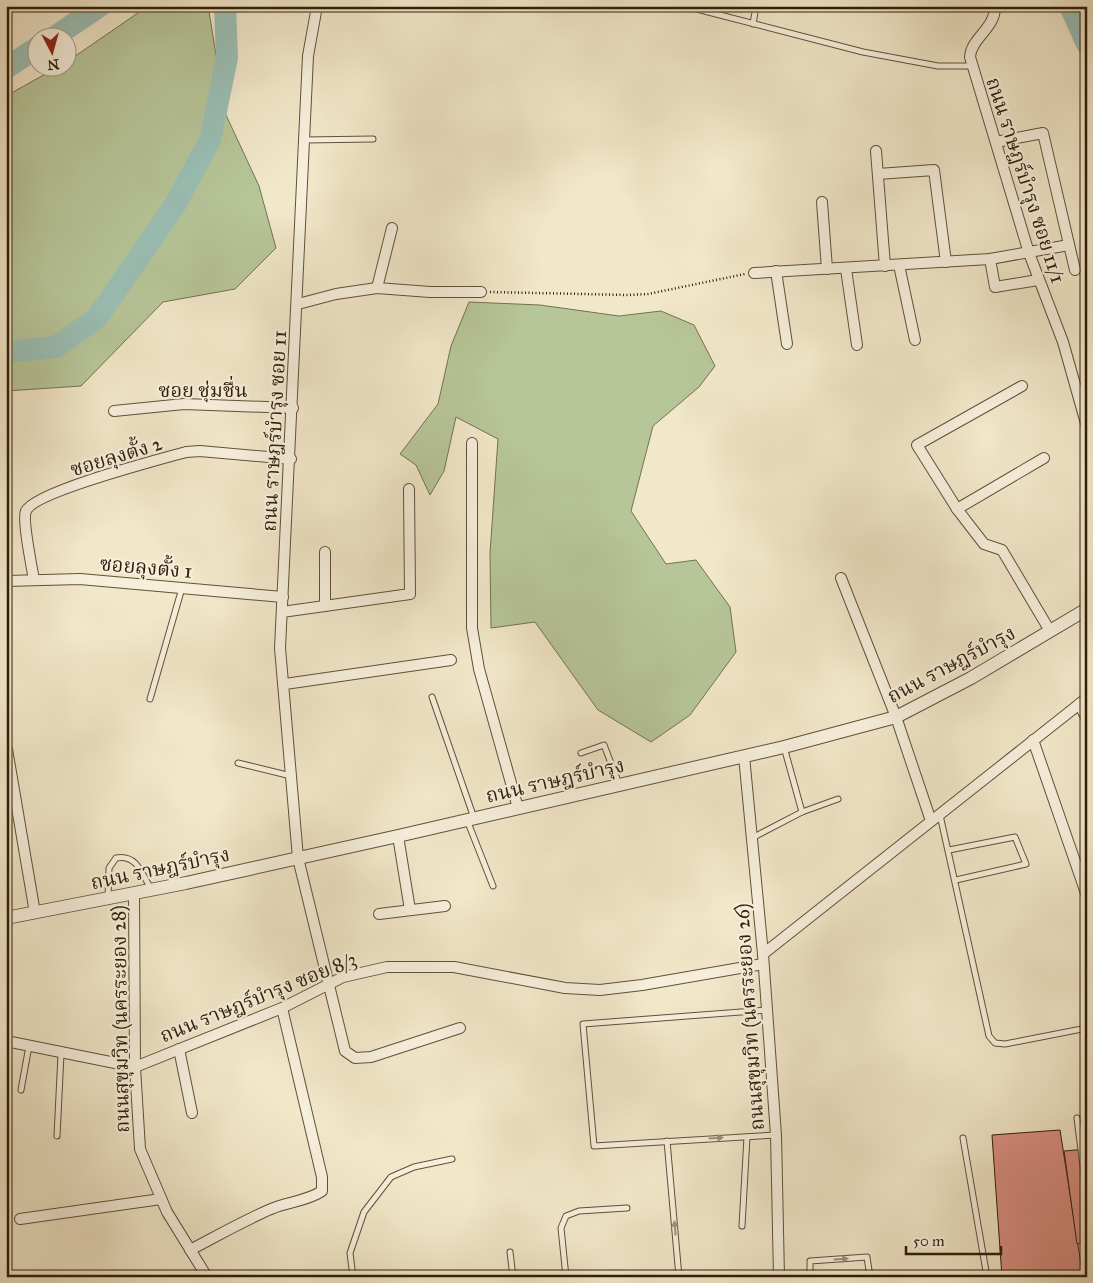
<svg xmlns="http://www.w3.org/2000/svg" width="1093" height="1283" font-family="'IM FELL Great Primer','Noto Serif Thai',serif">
  <rect width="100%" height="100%" fill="#f1e7c9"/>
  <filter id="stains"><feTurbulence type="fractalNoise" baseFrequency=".004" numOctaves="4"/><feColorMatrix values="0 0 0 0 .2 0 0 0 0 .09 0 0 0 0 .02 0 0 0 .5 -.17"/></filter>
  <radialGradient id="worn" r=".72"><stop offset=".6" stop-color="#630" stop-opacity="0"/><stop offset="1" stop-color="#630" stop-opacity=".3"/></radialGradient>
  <g fill="#b7c699" stroke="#747251">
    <path d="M 148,6 L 208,6 L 226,115 L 259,186 L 276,248 L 235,289 L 163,302 L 81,386 L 6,391 L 6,96 L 56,68 L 68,68 L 68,61 Z"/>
    <path d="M 469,302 L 540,305 L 619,316 L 661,311 L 694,325 L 715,366 L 699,387 L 653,426 L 631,511 L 666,564 L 696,560 L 730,607 L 736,652 L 690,715 L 651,742 L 598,710 L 535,622 L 491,628 L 490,553 L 498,439 L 456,417 L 444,471 L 430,495 L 416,465 L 400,454 L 438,404 L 451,346 Z"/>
  </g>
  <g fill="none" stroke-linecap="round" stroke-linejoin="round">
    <g stroke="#9bc0b6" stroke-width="22">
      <path d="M 1070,6 L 1087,44"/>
      <path d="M 53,38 L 100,6"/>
      <path d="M 6,68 L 38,47"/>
      <path d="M 6,352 L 56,347 L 97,318 L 175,205 L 210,140 L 227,58 L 225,6"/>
    </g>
  </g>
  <g fill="#d98f82" stroke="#301d09">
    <path d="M 1060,1130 L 1083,1277 L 1002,1277 L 992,1135 Z"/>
    <path d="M 1087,1149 L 1087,1243 L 1077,1244 L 1064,1151 Z"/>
    <path d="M 857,1272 L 857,1277 L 819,1277 L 819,1275 Z"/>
  </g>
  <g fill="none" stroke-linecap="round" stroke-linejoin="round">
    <defs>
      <g id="service">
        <path d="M 685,6 L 863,52 L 938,66 L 972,66"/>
        <path d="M 753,24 L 756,6"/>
        <path d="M 304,140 L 373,139"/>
        <path d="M 432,697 L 474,818"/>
        <path d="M 150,699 L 182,588"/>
        <path d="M 784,747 L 802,812"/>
        <path d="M 581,753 L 604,745 L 619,784"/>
        <path d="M 238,763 L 291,776"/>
        <path d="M 940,815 L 989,1036 L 995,1043 L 1005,1044 L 1087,1028"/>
        <path d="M 467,820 L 493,886"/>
        <path d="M 752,838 L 802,812 L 838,799"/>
        <path d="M 949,850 L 1015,837 L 1026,864 L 956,880"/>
        <path d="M 108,898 L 109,868 L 116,858 C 137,854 142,874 151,889"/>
        <path d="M 766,1010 L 583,1024 L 594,1146 L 776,1135"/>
        <path d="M 21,1090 L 29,1046"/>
        <path d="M 1077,1118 L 1087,1198"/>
        <path d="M 57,1136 L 61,1054"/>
        <path d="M 963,1138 L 987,1277"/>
        <path d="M 667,1141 L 679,1277"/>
        <path d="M 742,1226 L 747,1137"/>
        <path d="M 510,1252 L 513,1277"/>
        <path d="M 353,1277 L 350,1253 L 364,1212 L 391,1177 L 414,1167 L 452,1159"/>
        <path d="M 566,1277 L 561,1228 L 566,1216 L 579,1211 L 627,1208"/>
        <path d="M 810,1277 L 810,1261 L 867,1257 L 870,1277"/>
      </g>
      <g id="minor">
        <path d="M 317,6 L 308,56 L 280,648 L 298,858 L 345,1051 L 355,1058 L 371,1057 L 460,1028"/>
        <path d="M 995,6 C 996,28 971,38 970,57 L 1029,253 L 1063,342 L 1087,427"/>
        <path d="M 996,142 L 1043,133 L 1075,270"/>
        <path d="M 876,151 L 885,266"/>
        <path d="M 878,174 L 934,170 L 946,262"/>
        <path d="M 822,202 L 827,269"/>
        <path d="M 990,259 L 995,287 L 1038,280"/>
        <path d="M 899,265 L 915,340"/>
        <path d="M 846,269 L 857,345"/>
        <path d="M 776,271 L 787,344"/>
        <path d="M 754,273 L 990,259 L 1069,245"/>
        <path d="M 377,288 L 392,228"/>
        <path d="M 298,304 L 336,294 L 377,288 L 430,292 L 481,292"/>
        <path d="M 1022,386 L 917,445 L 957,509 L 984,544 L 1002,550 L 1050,631"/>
        <path d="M 114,411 L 184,404 L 293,408"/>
        <path d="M 472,443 L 472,628 L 479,669 L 518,808"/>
        <path d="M 957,509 L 1044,458"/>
        <path d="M 325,552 L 325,606"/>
        <path d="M 841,578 L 896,717 L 931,821"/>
        <path d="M 34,580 C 32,568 22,519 26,511 C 34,492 161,459 186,452 L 200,451 L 291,459"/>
        <path d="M 6,581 L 80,579 L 283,597"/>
        <path d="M 282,612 L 410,594 L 409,489"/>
        <path d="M 285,684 L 451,660"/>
        <path d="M 1079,704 L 1087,719"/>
        <path d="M 1033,740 L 1087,896"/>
        <path d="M 7,749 L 35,913"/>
        <path d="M 744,756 L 763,954 L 776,1135 L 779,1277"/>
        <path d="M 398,836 L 410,910"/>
        <path d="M 134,893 L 135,1067 L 140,1149 L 167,1212 L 207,1277"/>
        <path d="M 379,914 L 445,906"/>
        <path d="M 763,954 L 1087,698"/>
        <path d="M 6,1041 L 135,1067 L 282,1008 L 343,977 L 387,967 L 454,967 L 565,988 L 600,990 L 642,985 L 763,964"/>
        <path d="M 179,1049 L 192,1113"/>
        <path d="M 20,1219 L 161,1199"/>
        <path d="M 190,1250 C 217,1236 243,1221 271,1209 C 287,1202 308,1201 322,1191 L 322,1177 L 282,1008"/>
      </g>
      <path id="tertiary" d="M 6,918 L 186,883 L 398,836 L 784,747 L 896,717 L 971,678 L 1087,609"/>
    </defs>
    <use href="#service" stroke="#605039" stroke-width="7"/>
    <use href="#minor" stroke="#605039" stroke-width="12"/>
    <use href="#tertiary" stroke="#605039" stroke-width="14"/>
    <path stroke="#301d09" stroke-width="2.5" stroke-dasharray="1 2.5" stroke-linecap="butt" d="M 490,292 L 628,295 L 648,294 L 745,274"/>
    <use href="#service" stroke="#f6efdc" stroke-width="5"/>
    <use href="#minor" stroke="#f6efdc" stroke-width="10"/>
    <use href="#tertiary" stroke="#f6efdc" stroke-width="12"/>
  </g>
  <defs><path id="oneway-solid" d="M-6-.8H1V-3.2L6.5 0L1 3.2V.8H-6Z" transform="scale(1.25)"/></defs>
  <g fill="#9d907d">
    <use href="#oneway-solid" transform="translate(716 1138) rotate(-3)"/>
    <use href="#oneway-solid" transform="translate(675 1228) rotate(-95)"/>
    <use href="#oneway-solid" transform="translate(841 1259) rotate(-4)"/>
  </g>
  <g text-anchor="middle" stroke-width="4.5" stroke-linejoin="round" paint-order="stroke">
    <g font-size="20" fill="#301d09" stroke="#f6efdc">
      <text transform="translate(1026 180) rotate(72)" y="7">ถนน ราษฎร์บำรุง ซอย 11/1</text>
      <text x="203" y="397">ซอย ชุ่มชื่น</text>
      <text transform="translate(274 431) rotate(-87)" y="7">ถนน ราษฎร์บำรุง ซอย 11</text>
      <text transform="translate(116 456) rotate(-17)" y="7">ซอยลุงตั้ง 2</text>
      <text transform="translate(146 567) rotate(5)" y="7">ซอยลุงตั้ง 1</text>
      <text transform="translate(951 664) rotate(-28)" y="7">ถนน ราษฎร์บำรุง</text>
      <text transform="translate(555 780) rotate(-13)" y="7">ถนน ราษฎร์บำรุง</text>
      <text transform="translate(160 868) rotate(-12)" y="7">ถนน ราษฎร์บำรุง</text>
      <text transform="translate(258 997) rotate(-22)" y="7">ถนน ราษฎร์บำรุง ซอย 8/3</text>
      <text transform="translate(749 1017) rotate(-94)" y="7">ถนนสุขุมวิท (นครระยอง 26)</text>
      <text transform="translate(120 1019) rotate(-91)" y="7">ถนนสุขุมวิท (นครระยอง 28)</text>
    </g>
  </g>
  <rect width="1093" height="1283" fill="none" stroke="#f1e7c9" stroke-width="25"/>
  <rect x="8" y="8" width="1078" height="1268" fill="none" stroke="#301d09" stroke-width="2.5"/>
  <rect x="12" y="12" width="1068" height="1258" fill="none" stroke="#301d09"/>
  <g transform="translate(52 52) rotate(174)"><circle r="24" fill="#f6efdc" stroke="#a79b88"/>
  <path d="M0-4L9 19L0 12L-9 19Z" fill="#8f2418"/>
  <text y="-8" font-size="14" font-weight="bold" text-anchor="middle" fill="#301d09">N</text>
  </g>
  <path d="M906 1246v8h95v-8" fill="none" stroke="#301d09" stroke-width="2.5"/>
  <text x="913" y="1246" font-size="15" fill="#301d09" stroke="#f6efdc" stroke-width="4" paint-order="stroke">50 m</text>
  <rect width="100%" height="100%" filter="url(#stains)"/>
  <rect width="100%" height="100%" fill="url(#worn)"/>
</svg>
